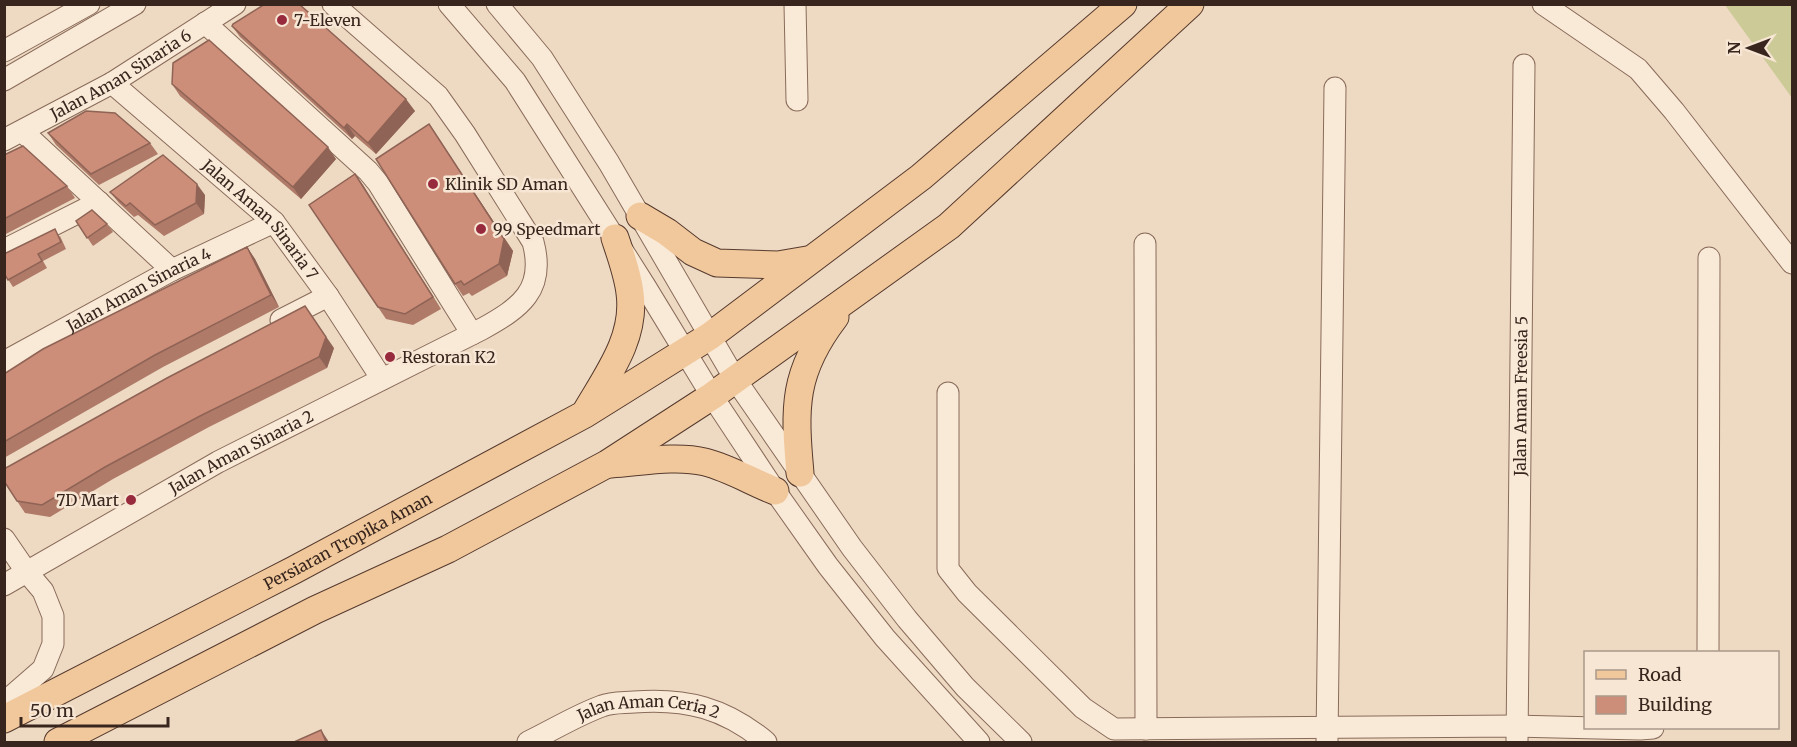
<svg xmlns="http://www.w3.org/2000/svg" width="1797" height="747" font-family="Merriweather,serif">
  <rect width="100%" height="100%" fill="#eedac3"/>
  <path fill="#ccca97" d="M 1724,5 L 1792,5 L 1792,98 L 1725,5 Z"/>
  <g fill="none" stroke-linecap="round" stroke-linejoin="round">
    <defs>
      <g id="minor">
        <path d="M 449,4 L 515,81 L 645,286 L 712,396 L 775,491 L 828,566 L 885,638 L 979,742"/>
        <path d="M 497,4 L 542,58 L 609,163 L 735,379 L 852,548 L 907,619 L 965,687 L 1021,742"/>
        <path d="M 795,4 L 797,100"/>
        <path d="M 1543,4 L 1638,69 L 1674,111 L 1792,263"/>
        <path d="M 205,23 L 368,171 L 378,183 L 472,334"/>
        <path d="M 4,51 L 89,4"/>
        <path d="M 4,80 L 135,4"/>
        <path id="s1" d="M 112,83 L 274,222 L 328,296 L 382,379"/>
        <path d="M 23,132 L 172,270"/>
        <path id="s2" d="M 4,140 L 112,83 L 235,4"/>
        <path d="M 1145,244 L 1146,729"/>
        <path d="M 4,250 L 99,202"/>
        <path d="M 281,320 L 328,296"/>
        <path id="s3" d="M 4,362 L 172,270 L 274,222"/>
        <path d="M 948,393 L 948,569 L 967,593 L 1083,708 L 1114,729 L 1517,726 L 1640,729 L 1653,728"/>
        <path d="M 4,539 L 26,571 L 43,591 L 53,616 L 53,644 L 43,669 L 12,696 L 4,711"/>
        <path id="s4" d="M 4,585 L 218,462 L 482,329 C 520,308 546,290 533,242 L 465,134 L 438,96 L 333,4"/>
        <path d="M 1708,652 L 1709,258"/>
        <path id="s5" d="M 528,742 C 553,730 577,715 602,706 C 612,702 624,703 634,702 C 686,698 725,708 766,742"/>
        <path d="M 1327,742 L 1335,88"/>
        <path id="s6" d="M 1517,742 L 1524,65"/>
      </g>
      <g id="major">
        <path d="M 640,216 L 667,232 L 693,252 L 717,263 L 778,265 L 807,260"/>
        <path d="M 587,410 C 608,374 636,337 630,293 C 628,275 621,256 615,238"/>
        <path d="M 611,464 C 641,462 676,455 705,462 C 729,468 752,482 775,491"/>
        <path d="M 800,473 C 794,407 793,372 835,317"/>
        <path id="s7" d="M 4,719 L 294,570 L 585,414 L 710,336 L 921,177 L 1123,4"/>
        <path d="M 58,742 L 315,610 L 448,549 L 607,464 L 712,396 L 949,226 L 1190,4"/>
      </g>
    </defs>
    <use href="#minor" stroke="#896b5a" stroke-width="23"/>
    <use href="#major" stroke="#563a2e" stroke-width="29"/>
    <use href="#minor" stroke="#f9e9d7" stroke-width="21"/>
    <use href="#major" stroke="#f1c89b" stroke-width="27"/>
  </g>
  <g fill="#af7a68">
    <path d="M 232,26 L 415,111 L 376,154 L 355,136 L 352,139 L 240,37 Z"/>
    <path d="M 172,84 L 336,159 L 301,199 L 180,96 Z"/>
    <path d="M 429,124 L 513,251 L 507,276 L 472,296 L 469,293 L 463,296 L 455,284 Z"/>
    <path d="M 48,133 L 150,143 L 158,154 L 99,185 L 56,145 Z"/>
    <path d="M 4,155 L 67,186 L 75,198 L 4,235 Z"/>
    <path d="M 355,174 L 441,309 L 413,325 L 386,319 L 309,205 Z"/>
    <path d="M 110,192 L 205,195 L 204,214 L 164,236 L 138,215 L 134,217 L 119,203 Z"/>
    <path d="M 76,221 L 107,224 L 113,232 L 93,246 Z"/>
    <path d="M 60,236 L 66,249 L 43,261 L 47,268 L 13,287 L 4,273 Z"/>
    <path d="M 247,247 L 255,259 L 279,307 L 163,367 L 4,458 L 4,374 Z"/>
    <path d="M 334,348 L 327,368 L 209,427 L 113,479 L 50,517 L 25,513 L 17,501 Z"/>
  </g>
  <g fill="#8f6355">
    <path d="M 406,99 L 415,111 L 376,154 L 368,143 Z"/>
    <path d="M 347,124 L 355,136 L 352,139 L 344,128 Z"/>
    <path d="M 429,124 L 513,251 L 507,276 L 499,264 Z"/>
    <path d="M 328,147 L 336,159 L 301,199 L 293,187 Z"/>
    <path d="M 355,174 L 363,185 L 441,309 L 433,297 Z"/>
    <path d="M 197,184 L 205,195 L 204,214 L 196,203 Z"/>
    <path d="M 247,247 L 255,259 L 279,307 L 271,295 Z"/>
    <path d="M 305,306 L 334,348 L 327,368 L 319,357 Z"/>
    <path d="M 321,730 L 329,742 L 326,742 Z"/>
  </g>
  <g fill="#cc8e79" stroke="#8f6355" stroke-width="1.5">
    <path d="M 265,4 L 299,4 L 406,99 L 368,143 L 347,124 L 344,128 L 232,26 L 233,24 Z"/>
    <path d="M 209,40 L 328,147 L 293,187 L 172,84 L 173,63 Z"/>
    <path d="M 86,111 L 115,113 L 150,143 L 91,174 L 48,133 Z"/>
    <path d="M 429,124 L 504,239 L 499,264 L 464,285 L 461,281 L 455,284 L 376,159 Z"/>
    <path d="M 23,146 L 67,186 L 4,219 L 4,155 Z"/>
    <path d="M 163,155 L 197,184 L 196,203 L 155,225 L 130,203 L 126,206 L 110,192 Z"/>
    <path d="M 355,174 L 433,297 L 405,314 L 378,307 L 309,205 Z"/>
    <path d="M 92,210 L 107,224 L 87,238 L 76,221 Z"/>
    <path d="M 55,229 L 61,242 L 38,254 L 42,261 L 8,280 L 4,273 L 4,254 Z"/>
    <path d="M 247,247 L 271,295 L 155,355 L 4,442 L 4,374 L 43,349 Z"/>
    <path d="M 305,306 L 326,337 L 319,357 L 200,416 L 105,467 L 42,505 L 17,501 L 4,481 L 4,469 L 167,378 Z"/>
    <path d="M 321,730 L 326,742 L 294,742 Z"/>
  </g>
  <g fill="#982a3d" stroke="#f6e6d3" stroke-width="2">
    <circle cx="282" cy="20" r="6"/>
    <circle cx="433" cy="184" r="6"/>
    <circle cx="481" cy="229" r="6"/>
    <circle cx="390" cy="357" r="6"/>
    <circle cx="131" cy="500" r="6"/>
  </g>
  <g text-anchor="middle" stroke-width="5" stroke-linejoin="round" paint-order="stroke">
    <g font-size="16" fill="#38261e" stroke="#f6e6d3" text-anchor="start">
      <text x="294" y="26">7-Eleven</text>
      <text x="445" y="190">Klinik SD Aman</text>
      <text x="493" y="235">99 Speedmart</text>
      <text x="402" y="363">Restoran K2</text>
      <text x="119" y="506" text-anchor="end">7D Mart</text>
    </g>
    <g font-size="16" fill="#38261e" stroke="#f6e6d3">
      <text dy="6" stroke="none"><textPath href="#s2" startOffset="134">Jalan Aman Sinaria 6</textPath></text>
      <text dy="6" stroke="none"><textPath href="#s1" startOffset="202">Jalan Aman Sinaria 7</textPath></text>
      <text dy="6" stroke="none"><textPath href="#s3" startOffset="153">Jalan Aman Sinaria 4</textPath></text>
      <text dy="6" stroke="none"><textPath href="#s6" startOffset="346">Jalan Aman Freesia 5</textPath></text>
      <text dy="6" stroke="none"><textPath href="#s4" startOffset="272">Jalan Aman Sinaria 2</textPath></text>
      <text dy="6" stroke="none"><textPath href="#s7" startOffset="387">Persiaran Tropika Aman</textPath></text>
      <text dy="6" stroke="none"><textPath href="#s5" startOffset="129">Jalan Aman Ceria 2</textPath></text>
    </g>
  </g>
  <rect width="1797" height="747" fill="none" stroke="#38261e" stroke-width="12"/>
  <rect x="1584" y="651" width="195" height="78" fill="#f6e6d3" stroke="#aa998b" stroke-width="1.5"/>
  <rect x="1596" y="670" width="30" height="9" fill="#f1c89b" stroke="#aa998b" stroke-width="1.5"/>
  <text x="1638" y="681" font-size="18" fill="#38261e">Road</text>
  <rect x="1596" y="696" width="30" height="18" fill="#cc8e79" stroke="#aa998b" stroke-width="1.5"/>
  <text x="1638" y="711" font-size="18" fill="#38261e">Building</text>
  <g transform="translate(1749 48) rotate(270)" stroke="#f6e6d3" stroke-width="4.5" paint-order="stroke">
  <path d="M0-4.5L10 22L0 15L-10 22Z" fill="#38261e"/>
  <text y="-9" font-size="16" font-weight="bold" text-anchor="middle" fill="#38261e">N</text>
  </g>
  <path d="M21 717v9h147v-9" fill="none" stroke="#38261e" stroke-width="3"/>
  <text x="30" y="717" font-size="18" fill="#38261e" stroke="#f6e6d3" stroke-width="4.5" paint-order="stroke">50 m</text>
</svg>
